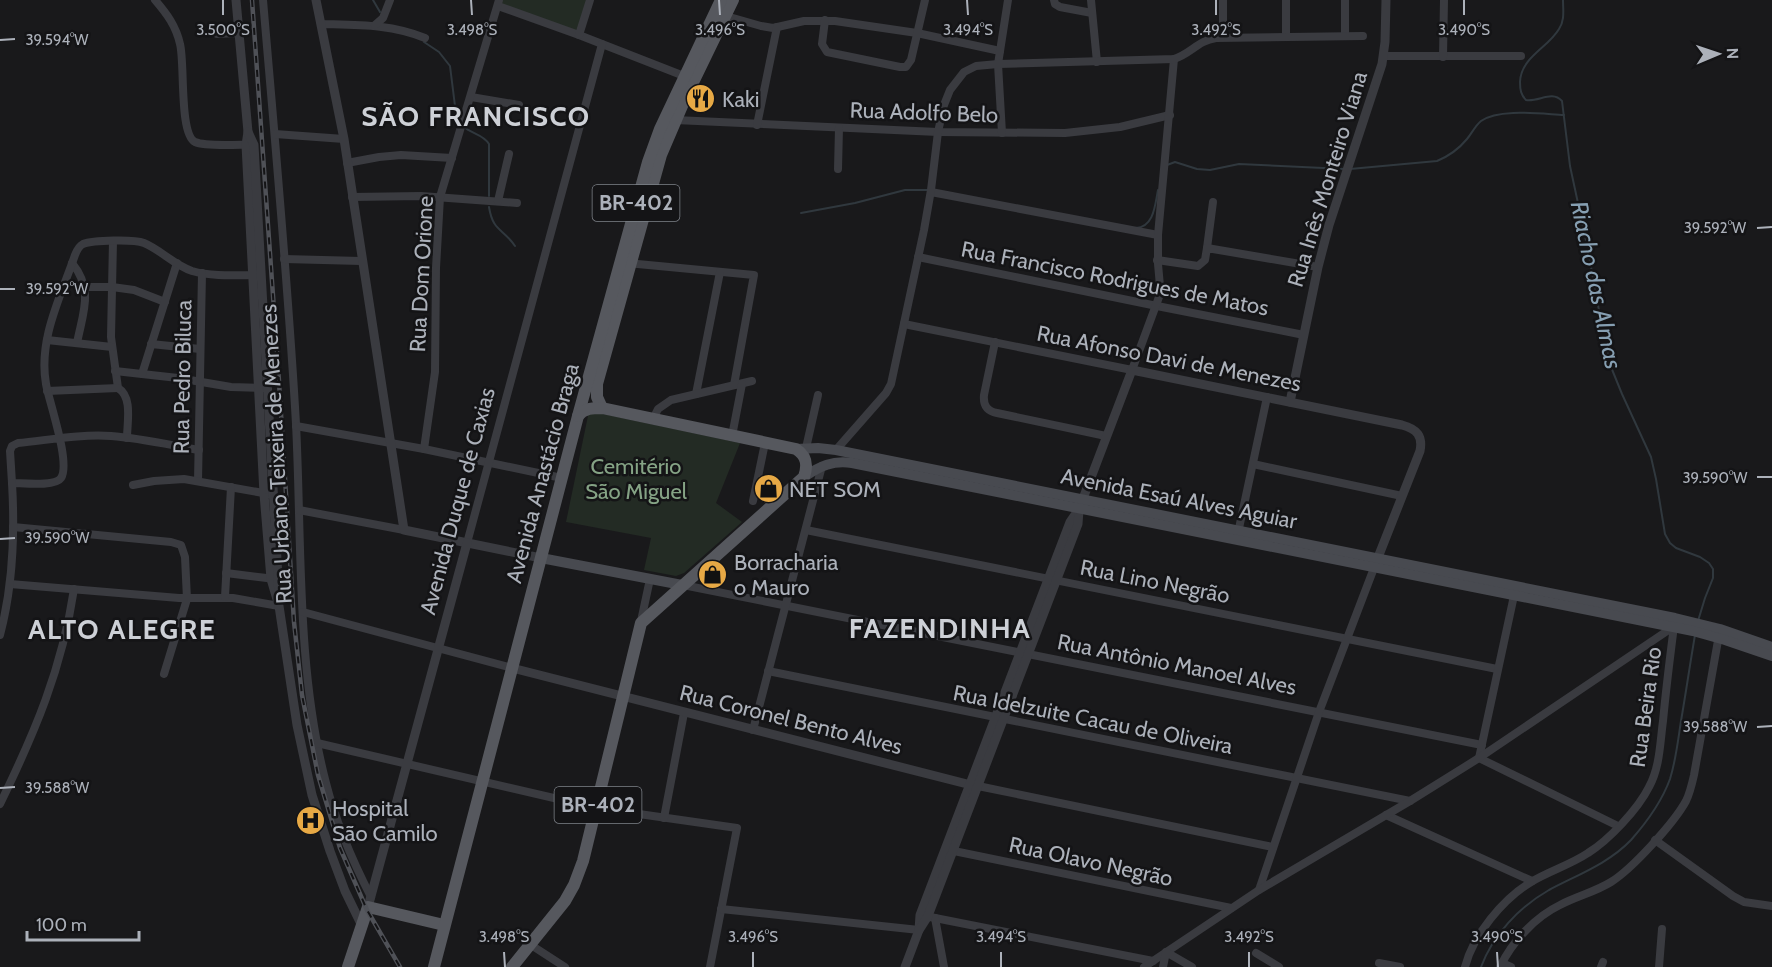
<svg xmlns="http://www.w3.org/2000/svg" width="1772" height="967" font-family="Cabin,sans-serif">
  <rect width="100%" height="100%" fill="#19191b"/>
  <g fill="#232b24">
    <path d="M 499,0 L 590,0 L 579,35 L 498,6 Z"/>
    <path d="M 589,411 L 740,443 L 716,503 L 742,522 L 684,573 L 676,576 L 644,570 L 651,538 L 566,522 Z"/>
  </g>
  <g fill="none" stroke-linecap="round" stroke-linejoin="round">
    <g stroke="#30383e" stroke-width="2">
      <path d="M 373,0 L 380,12"/>
      <path d="M 1563,0 C 1563,10 1565,20 1559,29 C 1548,48 1521,57 1520,82 C 1520,90 1521,95 1526,100 C 1539,102 1552,90 1562,101 L 1570,166 L 1587,245 L 1604,338 L 1611,367 L 1622,394 L 1651,457 L 1656,479 L 1665,534 L 1670,543 L 1676,548 L 1700,557 L 1709,563 L 1713,569 L 1713,578 L 1705,598 L 1698,621"/>
      <path d="M 424,42 L 439,52 L 450,66 L 455,106 L 460,122"/>
      <path d="M 463,126 C 471,134 483,134 489,144 L 489,196"/>
      <path d="M 1167,165 L 1175,162 L 1197,169 L 1210,170 L 1239,164 L 1345,169"/>
      <path d="M 1350,169 L 1437,161 C 1449,156 1458,150 1467,139 C 1472,133 1475,126 1481,121 C 1499,108 1542,114 1564,115"/>
      <path d="M 489,207 C 493,232 503,228 515,246"/>
      <path d="M 801,213 L 855,203 L 905,190 L 930,190"/>
      <path d="M 1136,228 C 1154,227 1155,205 1158,190"/>
      <path d="M 1481,967 C 1493,935 1519,907 1549,890 C 1577,875 1608,864 1631,840 C 1646,823 1662,801 1670,779 C 1676,760 1678,740 1681,721 C 1686,692 1690,664 1695,635"/>
    </g>
    <g stroke="#3a3b40" stroke-width="8">
      <path d="M 155,0 C 167,14 176,26 180,44 C 185,62 179,134 195,142 C 206,147 236,144 250,145"/>
      <path d="M 263,0 C 275,141 288,282 296,424 C 302,540 296,669 326,783 C 336,823 352,860 371,897"/>
      <path d="M 1054,0 L 1055,4 L 1060,7 L 1092,13"/>
      <path d="M 1091,0 L 1097,62"/>
      <path d="M 498,6 L 579,35 L 684,76"/>
      <path d="M 726,16 L 761,26 L 773,28 L 804,21 L 835,21 L 917,33 L 1000,51"/>
      <path d="M 825,20 L 822,44 L 827,52 L 900,67 L 906,67 L 911,60 L 925,0"/>
      <path d="M 321,24 C 357,25 391,24 425,38"/>
      <path d="M 375,25 L 383,18 L 390,0"/>
      <path d="M 217,34 L 238,33"/>
      <path d="M 579,35 L 590,0"/>
      <path d="M 1345,36 L 1345,0"/>
      <path d="M 1223,37 L 1223,0"/>
      <path d="M 1286,37 L 1286,0"/>
      <path d="M 1384,56 L 1521,56"/>
      <path d="M 1443,57 L 1444,0"/>
      <path d="M 471,97 L 519,105"/>
      <path d="M 675,120 L 938,132 L 1065,133 L 1120,127 L 1170,115"/>
      <path d="M 757,125 L 777,27"/>
      <path d="M 1002,133 L 998,64 L 1008,0"/>
      <path d="M 275,134 L 344,139"/>
      <path d="M 347,163 L 379,157 L 401,155 L 452,158"/>
      <path d="M 838,169 L 839,128"/>
      <path d="M 931,192 L 1158,235"/>
      <path d="M 352,197 L 421,196 L 517,203"/>
      <path d="M 498,201 L 509,154"/>
      <path d="M 113,241 L 111,337 L 118,388 C 133,397 127,423 127,438"/>
      <path d="M 1207,248 L 1213,202"/>
      <path d="M 918,257 L 1157,306 L 1304,335"/>
      <path d="M 284,259 L 361,261"/>
      <path d="M 1157,260 L 1198,266 L 1205,260 L 1207,248 L 1318,267"/>
      <path d="M 72,263 C 94,290 83,312 77,343"/>
      <path d="M 627,263 L 754,275 L 734,385"/>
      <path d="M 85,287 L 112,287 L 134,290 L 165,302"/>
      <path d="M 904,324 L 1132,370 L 1159,297 L 1160,286 L 1158,264 L 1158,235 L 1174,59"/>
      <path d="M 47,340 L 112,347"/>
      <path d="M 995,342 L 984,395 C 983,405 987,411 997,413 L 1106,436"/>
      <path d="M 151,344 L 200,349"/>
      <path d="M 115,371 L 178,378 L 231,387 L 262,388"/>
      <path d="M 142,374 L 177,263"/>
      <path d="M 47,391 L 118,388"/>
      <path d="M 696,394 L 720,272"/>
      <path d="M 653,419 L 658,409 L 671,400 L 752,381"/>
      <path d="M 296,426 L 424,449 L 562,478"/>
      <path d="M 732,436 L 742,384"/>
      <path d="M 806,448 L 818,395"/>
      <path d="M 424,449 L 435,372 L 436,268 L 440,197 L 499,0"/>
      <path d="M 199,450 C 170,445 140,438 111,436 C 80,434 49,440 18,443 L 12,446 L 10,451 L 12,483 C 22,483 55,487 61,478 C 71,463 49,402 46,384 C 38,339 61,296 75,255 C 77,250 79,246 83,244 C 93,240 134,239 144,243 C 161,250 174,265 192,271 C 213,277 237,275 258,275"/>
      <path d="M 836,450 L 886,393 L 891,384 L 924,230 L 931,190 L 938,132 L 944,105 L 950,90 L 964,72 L 976,66 L 998,64 L 1174,59 C 1192,53 1197,41 1216,38 L 1363,36"/>
      <path d="M 1253,464 L 1402,496"/>
      <path d="M 198,481 L 202,273"/>
      <path d="M 133,485 L 154,481 L 184,479 L 269,494"/>
      <path d="M 753,501 L 765,443"/>
      <path d="M 299,510 L 404,530"/>
      <path d="M 13,527 L 171,542 L 181,545 L 185,557 L 187,599 L 164,674"/>
      <path d="M 806,530 L 1497,669"/>
      <path d="M 1238,533 L 1267,397"/>
      <path d="M 467,543 L 602,44"/>
      <path d="M 226,573 L 275,579"/>
      <path d="M 10,584 L 179,598 L 233,598 L 279,606"/>
      <path d="M 683,585 L 1482,745"/>
      <path d="M 1515,591 L 1479,758 L 1618,826"/>
      <path d="M 225,597 L 231,487"/>
      <path d="M 303,612 L 512,668"/>
      <path d="M 641,621 L 650,579"/>
      <path d="M 0,635 C 13,586 15,534 12,483"/>
      <path d="M 768,671 L 1410,801"/>
      <path d="M 753,730 L 822,466"/>
      <path d="M 317,743 L 597,808 L 737,828 L 710,967"/>
      <path d="M 978,786 L 1273,847"/>
      <path d="M 0,804 C 35,732 62,669 74,589"/>
      <path d="M 1386,815 L 1532,881"/>
      <path d="M 664,818 L 684,713"/>
      <path d="M 1655,840 L 1733,896 L 1744,902 L 1772,906"/>
      <path d="M 949,850 L 1231,908"/>
      <path d="M 1259,890 L 1319,712 L 1374,568"/>
      <path d="M 721,909 L 919,930"/>
      <path d="M 925,916 L 1153,961"/>
      <path d="M 935,918 L 944,967"/>
      <path d="M 531,945 L 565,967"/>
      <path d="M 1256,953 L 1279,967"/>
      <path d="M 1379,963 L 1400,967"/>
      <path d="M 1502,963 L 1511,967"/>
      <path d="M 1144,967 L 1259,890 L 1410,801 L 1479,758 L 1673,627"/>
      <path d="M 1163,967 L 1166,952 L 1192,967"/>
      <path d="M 1465,967 C 1473,935 1503,899 1531,882 C 1549,871 1570,865 1588,853 C 1609,840 1638,809 1649,787 C 1660,767 1660,743 1663,721 C 1666,689 1670,657 1674,626"/>
      <path d="M 1500,967 C 1512,942 1535,917 1560,905 C 1577,896 1595,892 1611,882 C 1632,869 1674,823 1686,801 C 1690,793 1692,784 1694,775 L 1719,635"/>
      <path d="M 1601,967 L 1603,962"/>
      <path d="M 1659,967 L 1662,929"/>
    </g>
    <g stroke="#3a3b40" stroke-width="9">
      <path d="M 236,0 L 248,132 L 246,145 L 264,494 L 271,579 L 279,606 L 297,725 L 312,795 L 330,851 L 345,891 L 362,926"/>
      <path d="M 316,0 L 344,139 L 404,530 L 541,558"/>
      <path d="M 248,132 L 254,145 L 279,596"/>
      <path d="M 1290,402 L 1318,267 L 1329,225 L 1382,64 L 1385,42 L 1386,0"/>
      <path d="M 512,668 L 975,786"/>
      <path d="M 368,907 L 467,543"/>
      <path d="M 919,930 L 920,915 L 1070,522 L 1079,509 L 1132,370 L 1402,425 C 1417,429 1423,436 1420,451 L 1375,565"/>
      <path d="M 905,967 L 919,930 L 928,916 L 1078,524 L 1079,510"/>
    </g>
    <g stroke="#484a50" stroke-width="10">
      <path d="M 796,449 L 818,448 L 836,450 L 1675,618 L 1720,629 L 1772,647"/>
      <path d="M 804,477 C 820,466 833,460 852,463 L 1693,631 L 1725,640 L 1772,656"/>
      <path d="M 541,558 L 682,585"/>
    </g>
    <g stroke="#56585e" stroke-width="12">
      <path d="M 602,408 L 597,397 L 597,384 L 661,155 L 685,99 L 733,0"/>
      <path d="M 348,967 L 368,907 L 444,925"/>
      <path d="M 434,967 L 578,416 L 648,162 L 660,129 L 721,0"/>
      <path d="M 512,967 L 565,901 L 574,885 L 583,861 L 641,623 L 804,477 C 808,465 807,456 796,449 L 602,408 C 593,408 584,408 578,416"/>
    </g>
    <defs>
      <path id="rail" d="M 252,0 L 278,366 L 294,622 L 302,695 L 318,775 L 340,848 L 367,910 L 400,967"/>
    </defs>
    <use href="#rail" stroke="#4f5157" stroke-width="4.5"/>
    <use href="#rail" stroke="#141416" stroke-width="2" stroke-dasharray="7" stroke-linecap="butt"/>
  </g>
  <path fill="none" stroke="#acb1ba" stroke-width="2" d="M 223,0 L 223,15M 471,0 L 472,15M 719,0 L 720,15M 967,0 L 968,15M 1216,0 L 1216,15M 1464,0 L 1464,15M 0,40 L 15,39M 1757,228 L 1772,227M 0,289 L 15,289M 1757,477 L 1772,477M 0,539 L 15,538M 1757,727 L 1772,726M 0,788 L 15,787M 504,952 L 505,967M 753,952 L 753,967M 1001,952 L 1001,967M 1249,952 L 1249,967M 1497,952 L 1498,967"/>
  <defs>
    <symbol id="restaurant-disc" viewBox="-11 -11 22 22"><circle r="9.5" fill="#e7a945" stroke="#141416"/><path d="M-5-6h1v4h1v-4h1v4h1v-4h1v5L-1.5 .5V6h-2V.5L-5-1ZM5-6V6H3V1.5H1.5Q1.5-4 5-6Z" fill="#111"/></symbol>
    <symbol id="shop-disc" viewBox="-11 -11 22 22"><circle r="9.5" fill="#e7a945" stroke="#141416"/><path d="M-5-2.5h2.3a2.7 3.5 0 0 1 5.4 0H5L5.5 6h-11ZM-1.5-2.5h3a1.5 2.3 0 0 0-3 0Z" fill="#111"/></symbol>
    <symbol id="hospital-disc" viewBox="-11 -11 22 22"><circle r="9.5" fill="#e7a945" stroke="#141416"/><path d="M-5-5h3v3.5h4V-5h3V5h-3V1.5h-4V5h-3Z" fill="#111"/></symbol>
  </defs>
  <g fill-rule="evenodd">
    <use href="#restaurant-disc" x="684" y="82" width="33" height="33"/>
    <use href="#shop-disc" x="752" y="472" width="33" height="33"/>
    <use href="#shop-disc" x="696" y="558" width="33" height="33"/>
    <use href="#hospital-disc" x="294" y="804" width="33" height="33"/>
  </g>
  <g text-anchor="middle" stroke-width="5" stroke-linejoin="round" paint-order="stroke">
    <g fill="#141416" stroke="#7e8289" stroke-width="1.5">
      <rect x="592.5" y="185" width="87" height="36" rx="4.5"/>
      <rect x="554.5" y="787" width="87" height="36" rx="4.5"/>
    </g>
    <g font-size="21" font-weight="bold" fill="#acb1ba">
      <text x="636" y="210">BR-402</text>
      <text x="598" y="812">BR-402</text>
    </g>
    <g font-size="22" fill="#acb1ba" stroke="#141416" text-anchor="start">
      <text x="722" y="107">Kaki</text>
      <text x="789" y="497">NET SOM</text>
      <text x="734" y="570">Borracharia<tspan x="734" dy="25">o Mauro</tspan></text>
      <text x="332" y="816">Hospital<tspan x="332" dy="25">São Camilo</tspan></text>
    </g>
    <g font-size="22" fill="#acb1ba" stroke="#141416">
      <text transform="translate(924 112) rotate(2)" y="8">Rua Adolfo Belo</text>
      <text transform="translate(1327 179) rotate(-73)" y="8">Rua Inês Monteiro Viana</text>
      <text transform="translate(421 274) rotate(-87)" y="8">Rua Dom Orione</text>
      <text transform="translate(1115 278) rotate(11)" y="8">Rua Francisco Rodrigues de Matos</text>
      <text transform="translate(1169 358) rotate(11)" y="8">Rua Afonso Davi de Menezes</text>
      <text transform="translate(182 377) rotate(-89)" y="8">Rua Pedro Biluca</text>
      <text transform="translate(276 454) rotate(-93)" y="8">Rua Urbano Teixeira de Menezes</text>
      <text transform="translate(542 473) rotate(-75)" y="8">Avenida Anastácio Braga</text>
      <text transform="translate(1179 498) rotate(11)" y="8">Avenida Esaú Alves Aguiar</text>
      <text transform="translate(457 501) rotate(-75)" y="8">Avenida Duque de Caxias</text>
      <text transform="translate(1155 581) rotate(11)" y="8">Rua Lino Negrão</text>
      <text transform="translate(1177 664) rotate(11)" y="8">Rua Antônio Manoel Alves</text>
      <text transform="translate(1645 707) rotate(-82)" y="8">Rua Beira Rio</text>
      <text transform="translate(791 719) rotate(14)" y="8">Rua Coronel Bento Alves</text>
      <text transform="translate(1093 719) rotate(11)" y="8">Rua Idelzuite Cacau de Oliveira</text>
      <text transform="translate(1091 861) rotate(12)" y="8">Rua Olavo Negrão</text>
    </g>
    <g font-size="22" fill="#85a385" stroke="#141416">
      <text x="636" y="474">Cemitério<tspan x="636" dy="25">São Miguel</tspan></text>
    </g>
    <g font-size="24" font-style="italic" fill="#869fb2" stroke="#141416">
      <text transform="translate(1596 285) rotate(78)" y="8">Riacho das Almas</text>
    </g>
    <g font-size="28" font-weight="bold" letter-spacing="1.5" fill="#cdd0d6" stroke="#141416">
      <text x="476" y="126">SÃO FRANCISCO</text>
      <text x="940" y="638">FAZENDINHA</text>
      <text x="122" y="639">ALTO ALEGRE</text>
    </g>
  </g>
  <g font-size="15" text-anchor="middle" fill="#acb1ba" stroke="#141416" stroke-width="5" stroke-linejoin="round" paint-order="stroke">
    <text x="223" y="35">3.500°S</text>
    <text x="472" y="35">3.498°S</text>
    <text x="720" y="35">3.496°S</text>
    <text x="968" y="35">3.494°S</text>
    <text x="1216" y="35">3.492°S</text>
    <text x="1464" y="35">3.490°S</text>
    <text x="57" y="45">39.594°W</text>
    <text x="1715" y="233">39.592°W</text>
    <text x="57" y="294">39.592°W</text>
    <text x="1715" y="483">39.590°W</text>
    <text x="57" y="543">39.590°W</text>
    <text x="1715" y="732">39.588°W</text>
    <text x="57" y="793">39.588°W</text>
    <text x="504" y="942">3.498°S</text>
    <text x="753" y="942">3.496°S</text>
    <text x="1001" y="942">3.494°S</text>
    <text x="1249" y="942">3.492°S</text>
    <text x="1497" y="942">3.490°S</text>
  </g>
  <g transform="translate(1718 54) rotate(88)" stroke="#141416" stroke-width="4.5" paint-order="stroke">
  <path d="M0-4.5L10 22L0 15L-10 22Z" fill="#acb1ba"/>
  <text y="-9" font-size="16" font-weight="bold" text-anchor="middle" fill="#acb1ba">N</text>
  </g>
  <path d="M27 931v9h112v-9" fill="none" stroke="#acb1ba" stroke-width="3"/>
  <text x="36" y="931" font-size="18" fill="#acb1ba" stroke="#141416" stroke-width="4.5" paint-order="stroke">100 m</text>
</svg>
